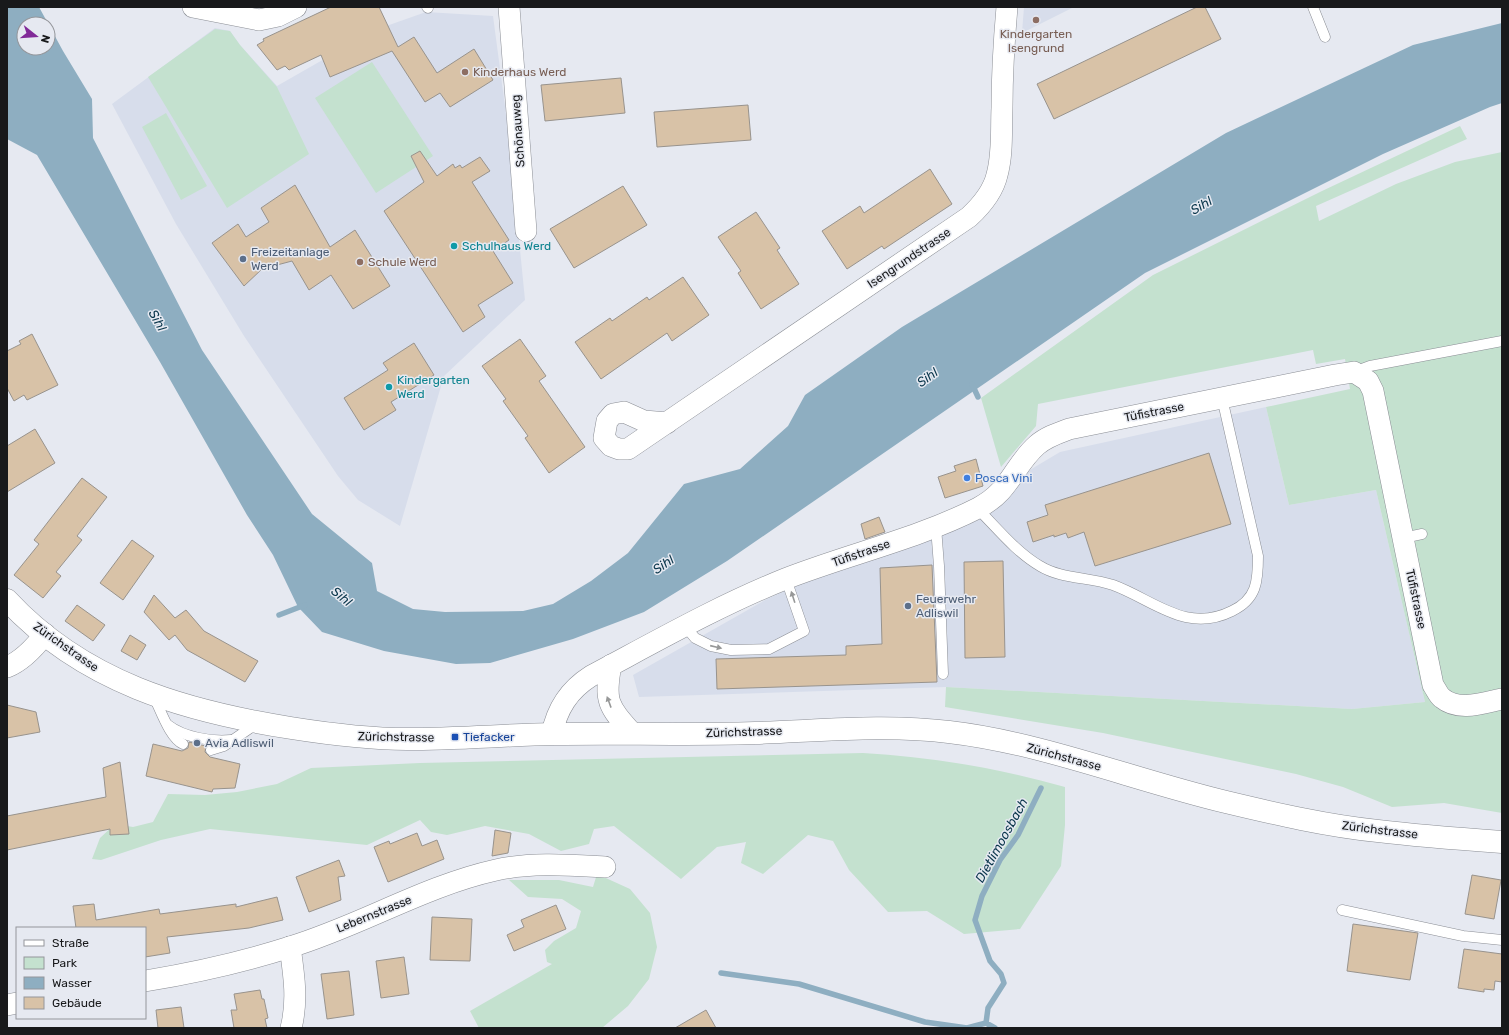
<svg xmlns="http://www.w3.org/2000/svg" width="1509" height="1035" font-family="Rubik,sans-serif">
  <rect width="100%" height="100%" fill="#e6e9f1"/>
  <g fill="#d7ddeb">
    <path d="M 1024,7 L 1074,7 L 1022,33 Z"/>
    <path d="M 426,12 L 493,16 L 508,129 L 525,300 L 444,376 L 400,526 L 358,500 L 338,476 L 244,336 L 176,224 L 112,104 L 215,28 L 230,31 L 240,45 L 277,86 L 375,30 Z"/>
    <path d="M 1266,407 L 1289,505 L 1376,490 L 1425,702 L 1352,709 L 946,687 L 639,697 L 633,675 L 767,599 L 949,518 L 1060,452 Z"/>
  </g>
  <g fill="#c4e1cf">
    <path d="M 215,29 L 230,31 L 240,45 L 277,87 L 309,154 L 227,208 L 148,77 Z"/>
    <path d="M 372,62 L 433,156 L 376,193 L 315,98 Z"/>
    <path d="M 166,113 L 207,186 L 181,200 L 142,127 Z"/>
    <path d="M 1460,126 L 1467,139 L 1316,206 L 1319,221 L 1396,184 L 1455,162 L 1502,152 L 1502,813 L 1444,803 L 1392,807 L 1343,787 L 1296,774 L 1103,733 L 945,707 L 946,687 L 1352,709 L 1425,702 L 1376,490 L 1289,505 L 1266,407 L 1350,389 L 1345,359 L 1316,364 L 1313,350 L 1038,404 L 1036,426 L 1001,467 L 981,398 L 1153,275 L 1322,191 Z"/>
    <path d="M 863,753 C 931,757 999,768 1065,787 L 1065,825 L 1061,866 L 1020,929 L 964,934 L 927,911 L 888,912 L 849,870 L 833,841 L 808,835 L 763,874 L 741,863 L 746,842 L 717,847 L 681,879 L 614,826 L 594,829 L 589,844 L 561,851 L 529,834 L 485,826 L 447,835 L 431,832 L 420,820 L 367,845 L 210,829 L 161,840 L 101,860 L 92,859 L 100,838 L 115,824 L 133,827 L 153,822 L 168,794 L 205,795 L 237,792 L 277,784 L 311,768 L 420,763 Z"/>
    <path d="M 597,874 L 630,889 L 650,913 L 657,947 L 649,979 L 628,1006 L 602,1028 L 479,1028 L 470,1011 L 552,964 L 547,962 L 545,950 L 554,941 L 576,928 L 581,911 L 562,899 L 528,897 L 509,880 L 559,880 L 593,887 Z"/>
  </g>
  <path fill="#8eaec1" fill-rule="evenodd" d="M 7,7 L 39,7 L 63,51 L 92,99 L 93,138 L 202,350 L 312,514 L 372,563 L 377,591 L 413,609 L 445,612 L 523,611 L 553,604 L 591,581 L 628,553 L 684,484 L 740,469 L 788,426 L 805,395 L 902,327 L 1226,133 L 1413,45 L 1502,23 L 1502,103 L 1490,107 L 1383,154 L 1145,273 L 727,561 L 644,612 L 573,639 L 490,663 L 456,664 L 384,651 L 322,632 L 298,607 L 273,555 L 247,515 L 160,362 L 37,155 L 7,139 ZM 24,24 L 48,24 L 48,48 L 24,48 Z"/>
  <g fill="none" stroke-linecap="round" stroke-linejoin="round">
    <g stroke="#8eaec1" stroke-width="5.5">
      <path d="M 972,384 L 978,397"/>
      <path d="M 279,615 L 305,605"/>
      <path d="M 721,973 L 799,984 L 925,1022 L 967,1028 L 986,1023"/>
      <path d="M 995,1028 L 986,1023 L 988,1008 L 1004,983 L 1001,974 L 990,961 L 975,920 L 982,896 L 1000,860 L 1018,835 L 1041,788"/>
    </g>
  </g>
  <g fill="#d8c2a7" stroke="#98938d">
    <path d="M 331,7 L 379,7 L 398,47 L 414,37 L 437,73 L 474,49 L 493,80 L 450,107 L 440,93 L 425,102 L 392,51 L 330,77 L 321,55 L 289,70 L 285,66 L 277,70 L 257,45 L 264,41 L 263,39 Z"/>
    <path d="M 1197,7 L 1205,7 L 1221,39 L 1054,119 L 1037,84 Z"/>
    <path d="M 621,78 L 625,113 L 545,121 L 541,85 Z"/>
    <path d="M 748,105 L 751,140 L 657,147 L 654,112 Z"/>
    <path d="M 420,151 L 437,176 L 453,164 L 455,168 L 460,165 L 462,168 L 480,157 L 490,171 L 472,182 L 509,240 L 493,251 L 513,283 L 478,305 L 485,317 L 463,332 L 384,211 L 424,182 L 411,156 Z"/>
    <path d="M 930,169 L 952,204 L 884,249 L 882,246 L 847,269 L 822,231 L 860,206 L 864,213 Z"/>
    <path d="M 295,185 L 330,247 L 355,230 L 390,286 L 353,309 L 331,275 L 309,290 L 292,261 L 262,269 L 244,286 L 212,243 L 238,224 L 246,237 L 269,222 L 261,208 Z"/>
    <path d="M 623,186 L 647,225 L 574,268 L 550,229 Z"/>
    <path d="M 756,212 L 780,248 L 777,250 L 799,284 L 761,309 L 738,273 L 741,271 L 718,237 Z"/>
    <path d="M 683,277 L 709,315 L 672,341 L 667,333 L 601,379 L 575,342 L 610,318 L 612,321 L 647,297 L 649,300 Z"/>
    <path d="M 32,334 L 58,385 L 27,400 L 24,395 L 14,401 L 7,388 L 7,351 L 21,344 L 19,341 Z"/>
    <path d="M 520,339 L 546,376 L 539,381 L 585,447 L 549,473 L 525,438 L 528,436 L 503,401 L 506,399 L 482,366 Z"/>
    <path d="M 414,343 L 434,375 L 391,402 L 396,410 L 364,430 L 344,398 L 388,370 L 383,363 Z"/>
    <path d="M 35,429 L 55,463 L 7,492 L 7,446 Z"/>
    <path d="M 1209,453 L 1231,524 L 1095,566 L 1084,532 L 1068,538 L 1066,533 L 1054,537 L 1054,535 L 1033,542 L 1027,522 L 1048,515 L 1045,505 Z"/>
    <path d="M 976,459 L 983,486 L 945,498 L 938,477 L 956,471 L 954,466 Z"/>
    <path d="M 82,478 L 107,497 L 77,536 L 82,540 L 56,572 L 61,576 L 43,598 L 14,575 L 39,544 L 34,540 Z"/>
    <path d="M 879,517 L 885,532 L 865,539 L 861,524 Z"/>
    <path d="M 132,540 L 154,556 L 123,600 L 100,583 Z"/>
    <path d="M 1003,561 L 1005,657 L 965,658 L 964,562 Z"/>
    <path d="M 932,565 L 937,682 L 717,689 L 716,659 L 846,655 L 846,646 L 882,644 L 880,568 Z"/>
    <path d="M 154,595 L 175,618 L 186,610 L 204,631 L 258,661 L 245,682 L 187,650 L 175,635 L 169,640 L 144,612 Z"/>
    <path d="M 77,605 L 105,625 L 93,641 L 65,621 Z"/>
    <path d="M 130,635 L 146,645 L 137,660 L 121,651 Z"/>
    <path d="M 7,705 L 36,712 L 40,732 L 7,738 Z"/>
    <path d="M 189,742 L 206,746 L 205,752 L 210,757 L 240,764 L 235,788 L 213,789 L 212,792 L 146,776 L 153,744 L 182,751 L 188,748 Z"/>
    <path d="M 120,762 L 129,834 L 110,835 L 110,829 L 7,850 L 7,816 L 106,797 L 103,768 Z"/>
    <path d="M 495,830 L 511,833 L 508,853 L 492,856 Z"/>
    <path d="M 417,833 L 422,846 L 437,840 L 444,859 L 388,882 L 374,847 L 389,841 L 390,844 Z"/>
    <path d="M 339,860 L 345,876 L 338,877 L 341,900 L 309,912 L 296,877 Z"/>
    <path d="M 1472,875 L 1501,880 L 1494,919 L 1465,914 Z"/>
    <path d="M 277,897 L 283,920 L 249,928 L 167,937 L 170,953 L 145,957 L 145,928 L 76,928 L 73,906 L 94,904 L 96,920 L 159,909 L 160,914 L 236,904 L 236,907 Z"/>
    <path d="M 556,905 L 566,929 L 514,951 L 507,935 L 524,927 L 521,920 Z"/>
    <path d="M 432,917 L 472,919 L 470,961 L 430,960 Z"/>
    <path d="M 1353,924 L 1418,933 L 1410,980 L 1347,971 Z"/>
    <path d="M 1464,949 L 1502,954 L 1502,982 L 1495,981 L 1494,990 L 1484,989 L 1484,992 L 1458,988 Z"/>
    <path d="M 404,957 L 409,994 L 381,998 L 376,961 Z"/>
    <path d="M 349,971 L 354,1015 L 327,1019 L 321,974 Z"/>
    <path d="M 260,990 L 262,999 L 264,999 L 268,1018 L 265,1019 L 267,1028 L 234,1028 L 231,1010 L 237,1010 L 234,994 Z"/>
    <path d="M 181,1007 L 184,1028 L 158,1028 L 156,1010 Z"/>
    <path d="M 706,1010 L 716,1028 L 675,1028 Z"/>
  </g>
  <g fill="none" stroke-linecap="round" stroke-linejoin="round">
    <defs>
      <g id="service">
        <path d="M 427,7 L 428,8"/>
        <path d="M 1313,7 L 1325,37"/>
        <path d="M 1354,372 L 1370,366 L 1502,341"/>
        <path d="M 977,508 C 997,528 1016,552 1040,566 C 1061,579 1089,577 1113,585 C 1154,600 1186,634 1232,611 C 1257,599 1258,581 1258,556 L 1222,398"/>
        <path d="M 936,527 L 939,566 L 943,674"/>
        <path d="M 1403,538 L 1422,534"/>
        <path d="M 685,626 L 695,638 L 711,646 L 731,650 L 769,649 L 804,631 L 786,579"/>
        <path d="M 154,697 C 161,711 170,738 183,744"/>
        <path d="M 168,725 C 183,737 212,742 231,740"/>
        <path d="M 211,750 L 224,746 L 256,724"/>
        <path d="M 1342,910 L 1463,936 L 1502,940"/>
      </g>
      <g id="minor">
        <path d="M 193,7 L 259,20 L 278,16 L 296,7"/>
        <path d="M 509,7 L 526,231"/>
        <path d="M 667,423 L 644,421 L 624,412 L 613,414 L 607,421 L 604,438 L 611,446 L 619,449 L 628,449 L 969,217 C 982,205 993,192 997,175 C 1003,153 1001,130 1002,108 C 1002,74 1004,41 1007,7"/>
        <path d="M 611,665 C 604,701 608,706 632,733"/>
        <path d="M 7,667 C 22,661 35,647 45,634"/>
        <path d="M 552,734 C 557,708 569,690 591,676 C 655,642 718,606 785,579 C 849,554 917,539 978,508 C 1011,491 1013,466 1037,445 C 1046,437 1058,433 1069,429 L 1335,375 L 1354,372 L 1368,381 L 1373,391 L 1433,685 C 1436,689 1438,695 1442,698 C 1459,712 1483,703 1502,699"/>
        <path d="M 290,947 C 294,975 298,1001 291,1028"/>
        <path d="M 145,981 C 193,973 243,962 290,947 C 360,926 424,886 496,870 C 532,862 569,865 605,867"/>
        <path d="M 7,1005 L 17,1003"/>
      </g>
      <path id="secondary" d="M 7,600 C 83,682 184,711 291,728 C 329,734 368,739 407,739 C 456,739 505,735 554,734 C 621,733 688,735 755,733 C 820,731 884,724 949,732 C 1043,743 1134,780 1226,802 C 1276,814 1328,826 1378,831 C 1420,836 1461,839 1502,842"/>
    </defs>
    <use href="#service" stroke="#8b8e95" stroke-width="11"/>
    <use href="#minor" stroke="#8b8e95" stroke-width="22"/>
    <use href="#secondary" stroke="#8b8e95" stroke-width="23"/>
    <use href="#service" stroke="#fff" stroke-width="10"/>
    <use href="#minor" stroke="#fff" stroke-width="21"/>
    <use href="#secondary" stroke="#fff" stroke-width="22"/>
  </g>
  <defs><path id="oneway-solid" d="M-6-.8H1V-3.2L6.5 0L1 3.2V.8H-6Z"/></defs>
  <g fill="#979898">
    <use href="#oneway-solid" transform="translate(793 597) rotate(-108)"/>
    <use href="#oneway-solid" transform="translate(716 647) rotate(13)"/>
    <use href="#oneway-solid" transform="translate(609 702) rotate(-110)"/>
  </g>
  <g fill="#8d6e63" stroke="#e6e9f1" stroke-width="1.5">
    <circle cx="1036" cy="20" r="4"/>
    <circle cx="465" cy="72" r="4"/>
    <circle cx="360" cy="262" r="4"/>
  </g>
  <g fill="#0f9aa8" stroke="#e6e9f1" stroke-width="1.5">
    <circle cx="454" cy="246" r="4"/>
    <circle cx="389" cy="387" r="4"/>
  </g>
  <g fill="#5c6f8a" stroke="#e6e9f1" stroke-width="1.5">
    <circle cx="243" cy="259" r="4"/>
    <circle cx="908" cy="606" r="4"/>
    <circle cx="197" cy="743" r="4"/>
  </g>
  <circle fill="#3f7fe0" stroke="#e6e9f1" stroke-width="1.5" cx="967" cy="478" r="4"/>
  <rect fill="#1a4fb4" stroke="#e6e9f1" stroke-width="1.5" x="451" y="733" width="8" height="8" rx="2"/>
  <g text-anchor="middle" stroke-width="3" stroke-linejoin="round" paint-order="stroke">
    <g font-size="12" fill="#785e54" stroke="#e6e9f1" text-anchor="start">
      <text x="1036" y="38" text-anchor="middle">Kindergarten<tspan x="1036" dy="14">Isengrund</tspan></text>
      <text x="473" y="76">Kinderhaus Werd</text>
      <text x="368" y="266">Schule Werd</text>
    </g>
    <g font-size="12" fill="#18191b" stroke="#e6e9f1">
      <text transform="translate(518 131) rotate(-94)" y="4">Schönauweg</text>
      <text transform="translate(909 258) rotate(-34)" y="4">Isengrundstrasse</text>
      <text transform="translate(1154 412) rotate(-11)" y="4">Tüfistrasse</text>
      <text transform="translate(861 553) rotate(-19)" y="4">Tüfistrasse</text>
      <text transform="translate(1416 599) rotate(78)" y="4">Tüfistrasse</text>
      <text transform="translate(66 647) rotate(35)" y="4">Zürichstrasse</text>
      <text transform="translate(744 732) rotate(-2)" y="4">Zürichstrasse</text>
      <text transform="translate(396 737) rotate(1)" y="4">Zürichstrasse</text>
      <text transform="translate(1064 757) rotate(15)" y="4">Zürichstrasse</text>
      <text transform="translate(1380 830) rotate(7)" y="4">Zürichstrasse</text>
      <text transform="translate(374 914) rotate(-22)" y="4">Lebernstrasse</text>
    </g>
    <g font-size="12" fill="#0d838f" stroke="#e6e9f1" text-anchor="start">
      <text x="462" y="250">Schulhaus Werd</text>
      <text x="397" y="384">Kindergarten<tspan x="397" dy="14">Werd</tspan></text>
    </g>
    <g font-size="12" fill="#4e5e75" stroke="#e6e9f1" text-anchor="start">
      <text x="251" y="256">Freizeitanlage<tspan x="251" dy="14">Werd</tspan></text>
      <text x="916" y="603">Feuerwehr<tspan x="916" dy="14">Adliswil</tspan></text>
      <text x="205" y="747">Avia Adliswil</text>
    </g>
    <g font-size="12" fill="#366cbe" stroke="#e6e9f1" text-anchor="start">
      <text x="975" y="482">Posca Vini</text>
    </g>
    <g font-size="12" fill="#164399" stroke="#e6e9f1" text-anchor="start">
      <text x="463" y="741">Tiefacker</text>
    </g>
    <g font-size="13" font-style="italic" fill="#0b374c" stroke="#e6e9f1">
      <text transform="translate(1201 205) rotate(-30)" y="5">Sihl</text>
      <text transform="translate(158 320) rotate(61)" y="5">Sihl</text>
      <text transform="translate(927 377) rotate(-36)" y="5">Sihl</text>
      <text transform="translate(663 564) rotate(-34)" y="5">Sihl</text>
      <text transform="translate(342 596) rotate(39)" y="5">Sihl</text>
      <text transform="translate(1001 840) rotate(-61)" y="5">Dietlimoosbach</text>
    </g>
  </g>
  <rect width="1509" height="1035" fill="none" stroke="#18191b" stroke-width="16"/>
  <rect x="16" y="927" width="130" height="92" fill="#e6e9f1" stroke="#94969b"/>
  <rect x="24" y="940" width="20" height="6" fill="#ffffff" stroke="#94969b"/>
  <text x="52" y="947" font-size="12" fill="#18191b">Straße</text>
  <rect x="24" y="957" width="20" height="12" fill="#c4e1cf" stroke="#94969b"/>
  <text x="52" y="967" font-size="12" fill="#18191b">Park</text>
  <rect x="24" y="977" width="20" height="12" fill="#8eaec1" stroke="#94969b"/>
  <text x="52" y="987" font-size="12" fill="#18191b">Wasser</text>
  <rect x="24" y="997" width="20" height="12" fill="#d8c2a7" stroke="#94969b"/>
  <text x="52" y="1007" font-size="12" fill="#18191b">Gebäude</text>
  <g transform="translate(36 36) rotate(107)"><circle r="19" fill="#e6e9f1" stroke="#94969b"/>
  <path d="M0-3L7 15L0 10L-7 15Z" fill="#812a98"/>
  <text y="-6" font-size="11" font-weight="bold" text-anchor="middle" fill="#18191b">N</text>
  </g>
</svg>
